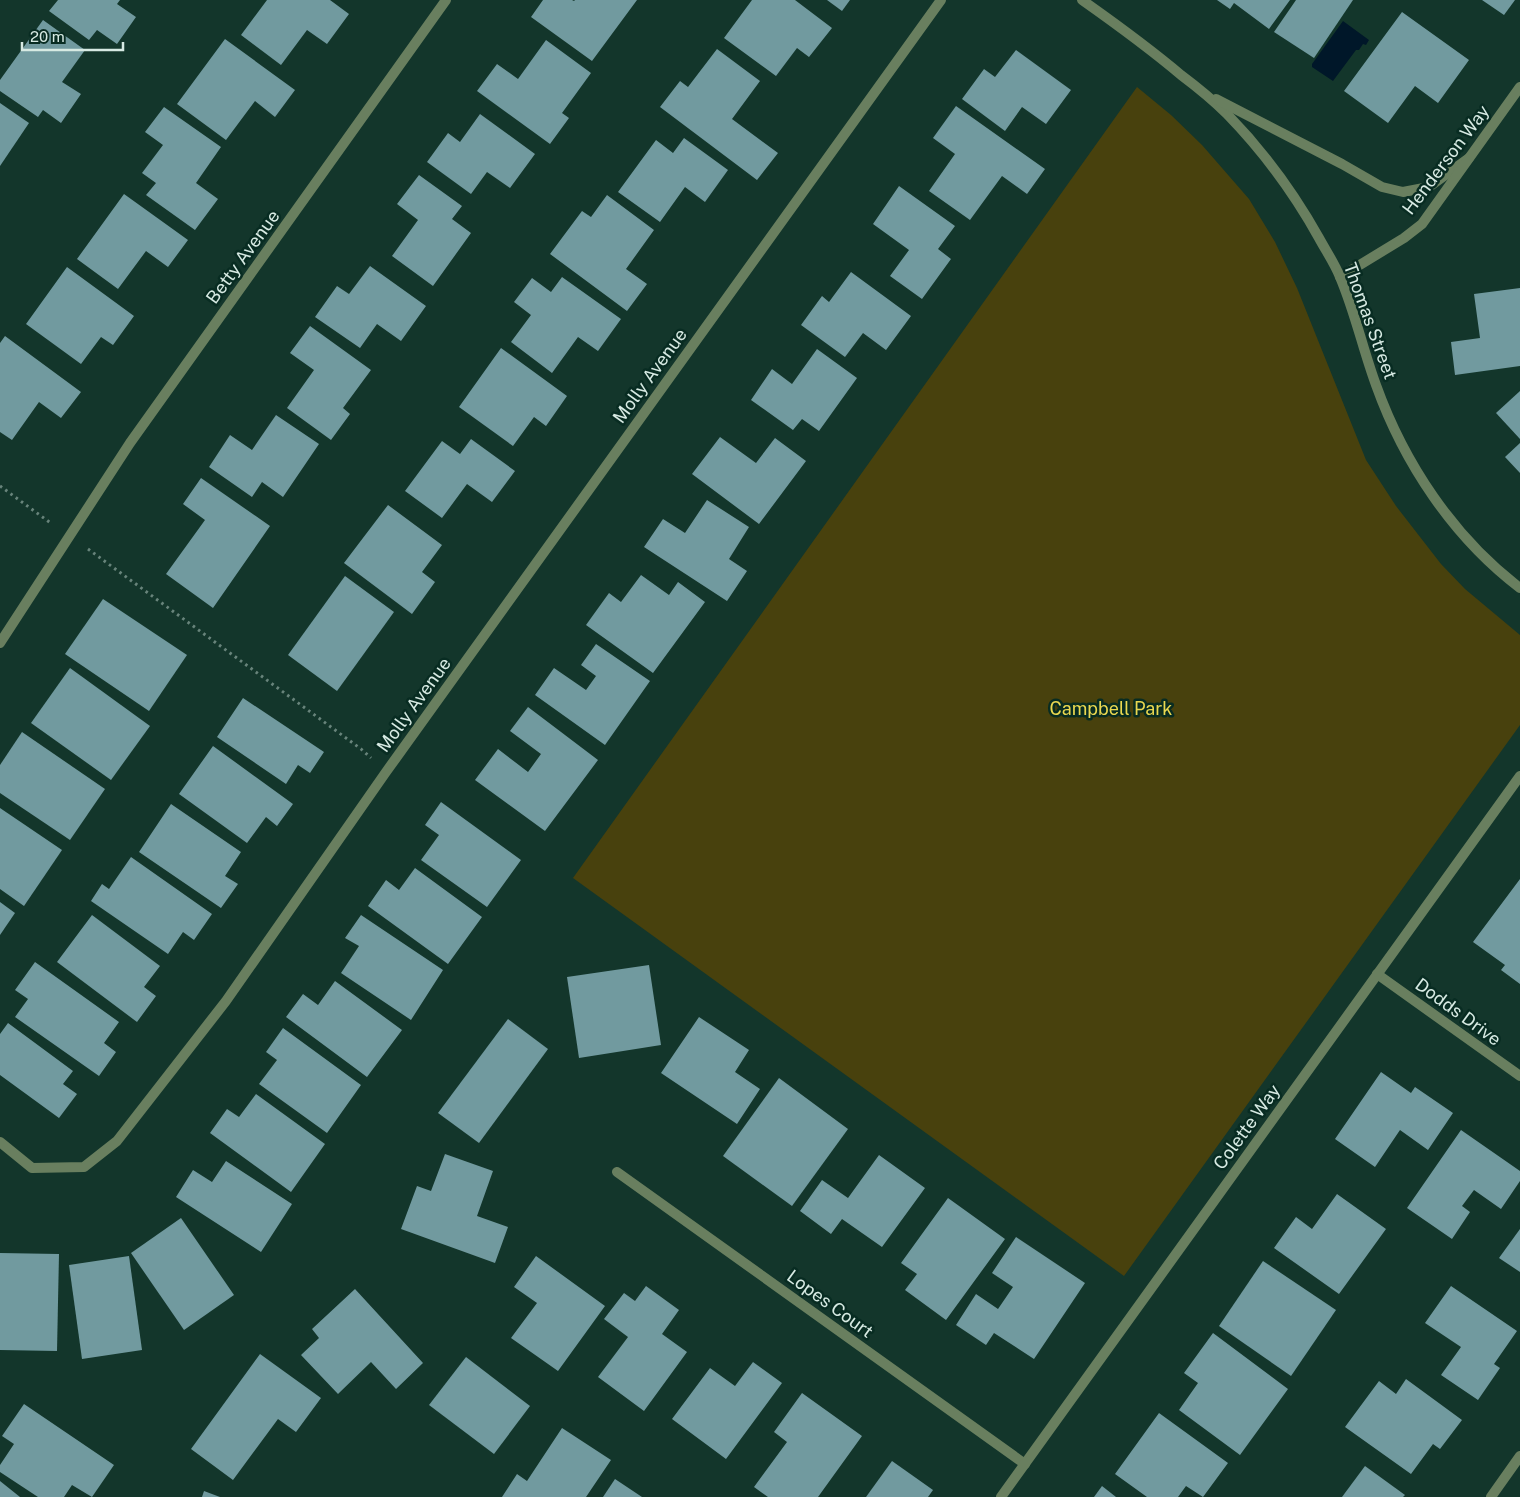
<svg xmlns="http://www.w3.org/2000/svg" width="1520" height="1497" font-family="'Public Sans',sans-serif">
  <rect width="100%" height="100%" fill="#13362b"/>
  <path fill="#48410d" d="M 1137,87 L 1171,115 L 1202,145 L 1249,199 L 1275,242 L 1297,288 L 1366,460 L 1396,506 L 1441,564 L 1465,589 L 1520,635 L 1520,725 L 1124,1276 L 573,878 Z"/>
  <path fill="#001729" d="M 1343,21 L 1369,40 L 1366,45 L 1363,44 L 1359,50 L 1356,50 L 1333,81 L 1312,67 L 1312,64 Z"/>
  <g fill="#719a9f">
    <path d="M 58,0 L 120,0 L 117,4 L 136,17 L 117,44 L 97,30 L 89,40 L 49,11 Z"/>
    <path d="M 267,0 L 330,0 L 349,14 L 327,44 L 307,30 L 281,65 L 241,35 Z"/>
    <path d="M 543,0 L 572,0 L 574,1 L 575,0 L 637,0 L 592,61 L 531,17 Z"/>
    <path d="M 752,0 L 795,0 L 832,28 L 809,57 L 797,48 L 776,76 L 724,38 Z"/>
    <path d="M 827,0 L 850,0 L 842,11 Z"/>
    <path d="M 1217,0 L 1290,0 L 1269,29 L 1234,3 L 1230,9 Z"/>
    <path d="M 1296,0 L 1353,0 L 1314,58 L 1274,32 Z"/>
    <path d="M 1482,0 L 1515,0 L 1504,15 Z"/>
    <path d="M 1402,12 L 1469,60 L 1438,103 L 1415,86 L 1388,123 L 1344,91 Z"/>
    <path d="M 43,20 L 85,50 L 62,82 L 81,94 L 61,123 L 43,110 L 38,117 L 0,91 L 0,80 Z"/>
    <path d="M 225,39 L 295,90 L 275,117 L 255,101 L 226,140 L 177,104 Z"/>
    <path d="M 546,40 L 591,73 L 562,113 L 569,118 L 550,144 L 477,91 L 497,64 L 518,79 Z"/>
    <path d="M 717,49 L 760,81 L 732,119 L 778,153 L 757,180 L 660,107 L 680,81 L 688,87 Z"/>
    <path d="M 1016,50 L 1071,90 L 1046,124 L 1022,107 L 1005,131 L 962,99 L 984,69 L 995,77 Z"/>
    <path d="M 0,103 L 29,123 L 0,166 Z"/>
    <path d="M 956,106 L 1045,169 L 1027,194 L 1002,176 L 970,220 L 929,191 L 955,154 L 933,138 Z"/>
    <path d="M 164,107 L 221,147 L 196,183 L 218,199 L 195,230 L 146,195 L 156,183 L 142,173 L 163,145 L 145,132 Z"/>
    <path d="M 480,114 L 535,154 L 510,188 L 487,172 L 471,194 L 427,162 L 448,133 L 460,142 Z"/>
    <path d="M 684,138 L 728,170 L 705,202 L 685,187 L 660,222 L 618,192 L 656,140 L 673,153 Z"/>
    <path d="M 419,175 L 462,206 L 452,219 L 471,233 L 433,286 L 392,256 L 418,220 L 397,204 Z"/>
    <path d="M 899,186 L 955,226 L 938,249 L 951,259 L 922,299 L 890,276 L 909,250 L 873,224 Z"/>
    <path d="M 124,194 L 188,240 L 168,267 L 146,251 L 118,289 L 77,259 Z"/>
    <path d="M 607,195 L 654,230 L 626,269 L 647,284 L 627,311 L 550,254 L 582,211 L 591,217 Z"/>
    <path d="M 370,266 L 426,306 L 401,341 L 377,324 L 360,348 L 315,317 L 337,286 L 349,294 Z"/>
    <path d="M 67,267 L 134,316 L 113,345 L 101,337 L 81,364 L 26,324 Z"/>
    <path d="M 851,272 L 911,316 L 886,350 L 863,333 L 845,357 L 801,325 L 822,296 L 829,302 Z"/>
    <path d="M 562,277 L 621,319 L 598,351 L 578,337 L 552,373 L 511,342 L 531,315 L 514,302 L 532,278 L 551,292 Z"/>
    <path d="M 1520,288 L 1520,366 L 1455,375 L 1451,342 L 1480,338 L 1474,294 Z"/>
    <path d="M 310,326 L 371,370 L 343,408 L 350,414 L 331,440 L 287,408 L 314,370 L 290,353 Z"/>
    <path d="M 5,336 L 81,392 L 61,418 L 39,402 L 12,440 L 0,432 L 0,343 Z"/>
    <path d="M 501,348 L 567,396 L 546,426 L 534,417 L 513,446 L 459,407 Z"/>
    <path d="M 817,349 L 857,378 L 819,431 L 802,419 L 793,430 L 751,400 L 772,369 L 792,384 Z"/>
    <path d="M 1520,391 L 1520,439 L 1496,413 Z"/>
    <path d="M 276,415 L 319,444 L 283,497 L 262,482 L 252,497 L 209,467 L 230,435 L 252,450 Z"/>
    <path d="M 720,437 L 756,463 L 775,438 L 806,461 L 759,524 L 692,474 Z"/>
    <path d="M 471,439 L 515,471 L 492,502 L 467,484 L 442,518 L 405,491 L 442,441 L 460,454 Z"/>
    <path d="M 1520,443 L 1520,473 L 1505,457 Z"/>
    <path d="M 201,478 L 270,526 L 213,608 L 166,574 L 205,520 L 183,504 Z"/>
    <path d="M 707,500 L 749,527 L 729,559 L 747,571 L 727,601 L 644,547 L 663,519 L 685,533 Z"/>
    <path d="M 388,505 L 442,545 L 422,572 L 435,582 L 412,614 L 344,563 Z"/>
    <path d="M 641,575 L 669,595 L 678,582 L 705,602 L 653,673 L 586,625 L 609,593 L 621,602 Z"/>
    <path d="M 345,576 L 394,612 L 337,691 L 288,655 Z"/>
    <path d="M 103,599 L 187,655 L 149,711 L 65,654 Z"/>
    <path d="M 596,644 L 650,681 L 605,745 L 535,695 L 554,668 L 586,690 L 596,676 L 581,665 Z"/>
    <path d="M 70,668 L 150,726 L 111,780 L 31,723 Z"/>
    <path d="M 243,698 L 324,752 L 310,773 L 298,765 L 286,784 L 217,737 Z"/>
    <path d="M 528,707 L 598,760 L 545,831 L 475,780 L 498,749 L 528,772 L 541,754 L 510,731 Z"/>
    <path d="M 22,732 L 105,789 L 70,840 L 0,793 L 0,765 Z"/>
    <path d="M 213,746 L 293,804 L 277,826 L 266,817 L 247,843 L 179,794 Z"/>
    <path d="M 441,802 L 521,860 L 487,907 L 421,860 L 439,835 L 425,825 Z"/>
    <path d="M 171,804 L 241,852 L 225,876 L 238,884 L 221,908 L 139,852 Z"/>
    <path d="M 0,808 L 62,850 L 24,906 L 0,889 Z"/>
    <path d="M 131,857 L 212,914 L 194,940 L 183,932 L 168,954 L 91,901 L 102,884 L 109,889 Z"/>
    <path d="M 415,868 L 482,917 L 448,964 L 368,906 L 386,880 L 399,890 Z"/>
    <path d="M 1520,879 L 1520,984 L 1501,970 L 1505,965 L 1473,942 Z"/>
    <path d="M 0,902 L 15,913 L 0,935 Z"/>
    <path d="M 92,915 L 160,966 L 144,987 L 156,996 L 137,1022 L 57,962 Z"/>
    <path d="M 361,915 L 443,970 L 411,1020 L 341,973 L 359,946 L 345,938 Z"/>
    <path d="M 35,962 L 119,1022 L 104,1043 L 116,1052 L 99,1076 L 15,1017 L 28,999 L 15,990 Z"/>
    <path d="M 649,965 L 661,1045 L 579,1058 L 567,977 Z"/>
    <path d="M 335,981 L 402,1030 L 367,1077 L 286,1017 L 303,994 L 318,1005 Z"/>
    <path d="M 699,1017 L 749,1050 L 735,1072 L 760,1089 L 737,1124 L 661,1073 Z"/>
    <path d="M 508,1019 L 548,1049 L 479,1143 L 438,1113 Z"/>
    <path d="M 8,1023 L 73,1071 L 63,1084 L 77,1094 L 59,1118 L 0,1075 L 0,1034 Z"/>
    <path d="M 283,1028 L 361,1085 L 327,1133 L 259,1084 L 277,1060 L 266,1052 Z"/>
    <path d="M 1381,1072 L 1411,1093 L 1415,1087 L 1453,1113 L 1428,1150 L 1400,1130 L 1375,1167 L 1335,1139 Z"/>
    <path d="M 779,1078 L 848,1129 L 792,1206 L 723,1156 Z"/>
    <path d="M 256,1094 L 325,1144 L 291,1192 L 210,1133 L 227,1109 L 239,1117 Z"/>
    <path d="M 1461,1130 L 1520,1171 L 1520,1181 L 1501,1209 L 1474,1190 L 1462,1206 L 1470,1212 L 1452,1239 L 1407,1208 Z"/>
    <path d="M 445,1154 L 493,1171 L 477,1216 L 508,1227 L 495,1263 L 401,1229 L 417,1186 L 431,1191 Z"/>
    <path d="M 879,1155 L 925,1188 L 882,1247 L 842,1219 L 831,1234 L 800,1211 L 822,1180 L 848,1198 Z"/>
    <path d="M 226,1161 L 292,1204 L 261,1252 L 176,1197 L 193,1170 L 212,1182 Z"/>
    <path d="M 1337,1194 L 1386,1229 L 1339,1294 L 1274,1248 L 1296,1217 L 1312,1229 Z"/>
    <path d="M 948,1198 L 1005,1239 L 946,1320 L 905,1290 L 917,1274 L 901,1263 Z"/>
    <path d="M 181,1218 L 234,1295 L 184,1330 L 131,1253 Z"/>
    <path d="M 1520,1229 L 1520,1272 L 1499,1258 Z"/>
    <path d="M 1016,1237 L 1085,1283 L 1034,1359 L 994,1333 L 986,1345 L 956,1325 L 976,1294 L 998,1309 L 1013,1287 L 992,1273 Z"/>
    <path d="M 0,1253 L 59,1254 L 57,1351 L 0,1350 Z"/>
    <path d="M 129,1256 L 142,1350 L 82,1359 L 69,1265 Z"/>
    <path d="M 536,1256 L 605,1306 L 558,1371 L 511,1338 L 537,1303 L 514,1287 Z"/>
    <path d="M 1263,1261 L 1336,1310 L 1291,1376 L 1219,1326 Z"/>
    <path d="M 646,1286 L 679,1310 L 662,1334 L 687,1352 L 644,1411 L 598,1377 L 628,1337 L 604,1319 L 624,1293 L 635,1301 Z"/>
    <path d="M 1451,1286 L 1517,1331 L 1494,1364 L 1500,1368 L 1478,1400 L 1441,1375 L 1461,1347 L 1425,1323 Z"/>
    <path d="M 355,1289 L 423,1363 L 396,1389 L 371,1362 L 338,1394 L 301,1355 L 319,1338 L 312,1329 Z"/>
    <path d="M 1213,1333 L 1288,1389 L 1240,1455 L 1179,1410 L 1198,1383 L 1184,1373 Z"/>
    <path d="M 260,1354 L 321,1398 L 296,1432 L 278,1419 L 233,1480 L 191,1449 Z"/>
    <path d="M 466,1357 L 530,1406 L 494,1454 L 429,1405 Z"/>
    <path d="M 753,1362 L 782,1383 L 726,1459 L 672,1419 L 710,1368 L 735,1386 Z"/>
    <path d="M 1406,1379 L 1462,1420 L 1440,1449 L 1433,1444 L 1411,1474 L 1345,1427 L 1379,1381 L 1396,1394 Z"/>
    <path d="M 802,1393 L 862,1436 L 818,1497 L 768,1497 L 754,1487 L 787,1442 L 774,1432 Z"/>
    <path d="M 24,1404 L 114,1465 L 92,1497 L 72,1485 L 64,1497 L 38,1497 L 0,1472 L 0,1465 L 14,1444 L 2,1436 Z"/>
    <path d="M 1159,1413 L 1228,1463 L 1203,1497 L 1186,1486 L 1178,1497 L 1147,1497 L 1115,1474 Z"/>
    <path d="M 562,1428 L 611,1460 L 586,1497 L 502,1497 L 517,1474 L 527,1481 Z"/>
    <path d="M 892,1461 L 933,1490 L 928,1497 L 866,1497 Z"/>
    <path d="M 1365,1466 L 1405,1495 L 1403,1497 L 1342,1497 Z"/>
    <path d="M 615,1479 L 642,1497 L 603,1497 Z"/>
    <path d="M 0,1481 L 20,1497 L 0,1497 Z"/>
    <path d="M 1102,1486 L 1116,1497 L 1094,1497 Z"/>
    <path d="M 204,1491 L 220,1497 L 202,1497 Z"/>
  </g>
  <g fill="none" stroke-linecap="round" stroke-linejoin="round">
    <g stroke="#68847b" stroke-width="3" stroke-dasharray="2.5 4" stroke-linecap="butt">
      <path d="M 0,486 L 52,524"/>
      <path d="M 88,549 L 361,749 L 371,758"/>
    </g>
    <g stroke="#697f5f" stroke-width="10">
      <path d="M 1082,0 C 1116,24 1149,48 1181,75 C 1197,87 1213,100 1227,114 C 1263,151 1294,193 1319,238 C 1326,251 1335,264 1340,277 C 1355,312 1363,350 1376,385 C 1404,463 1453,537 1520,588"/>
      <path d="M 1216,99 L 1342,164 L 1382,187 L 1403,192 L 1429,187 L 1469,158"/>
      <path d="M 1340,277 L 1404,238 L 1422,224 L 1520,87"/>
      <path d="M 0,643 L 130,443 L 446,0"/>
      <path d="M 1377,974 L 1520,1076"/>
      <path d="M 0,1142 L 32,1168 L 84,1167 L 117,1141 L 226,1001 L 386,772 L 941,0"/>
      <path d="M 617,1172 L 1025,1464"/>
      <path d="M 1001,1497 L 1520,776"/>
      <path d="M 1491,1497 L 1520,1456"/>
    </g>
  </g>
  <g text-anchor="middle" stroke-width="5" stroke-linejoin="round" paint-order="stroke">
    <g font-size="18" fill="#d7eae3" stroke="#082c22">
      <text transform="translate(1446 160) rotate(-53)" y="6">Henderson Way</text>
      <text transform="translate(243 257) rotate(-54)" y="6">Betty Avenue</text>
      <text transform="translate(1370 321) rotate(70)" y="6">Thomas Street</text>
      <text transform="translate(650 376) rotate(-54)" y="6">Molly Avenue</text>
      <text transform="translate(414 705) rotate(-54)" y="6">Molly Avenue</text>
      <text transform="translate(1458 1012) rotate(36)" y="6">Dodds Drive</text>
      <text transform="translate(1247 1127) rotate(-54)" y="6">Colette Way</text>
      <text transform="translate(830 1304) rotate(36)" y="6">Lopes Court</text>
    </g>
    <g font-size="18" fill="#ead850" stroke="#082c22">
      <text x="1111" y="715">Campbell Park</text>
    </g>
  </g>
  <path d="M22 42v8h101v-8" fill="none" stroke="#d7eae3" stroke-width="2.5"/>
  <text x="30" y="42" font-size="15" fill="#d7eae3" stroke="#082c22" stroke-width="4" paint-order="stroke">20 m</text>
</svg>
